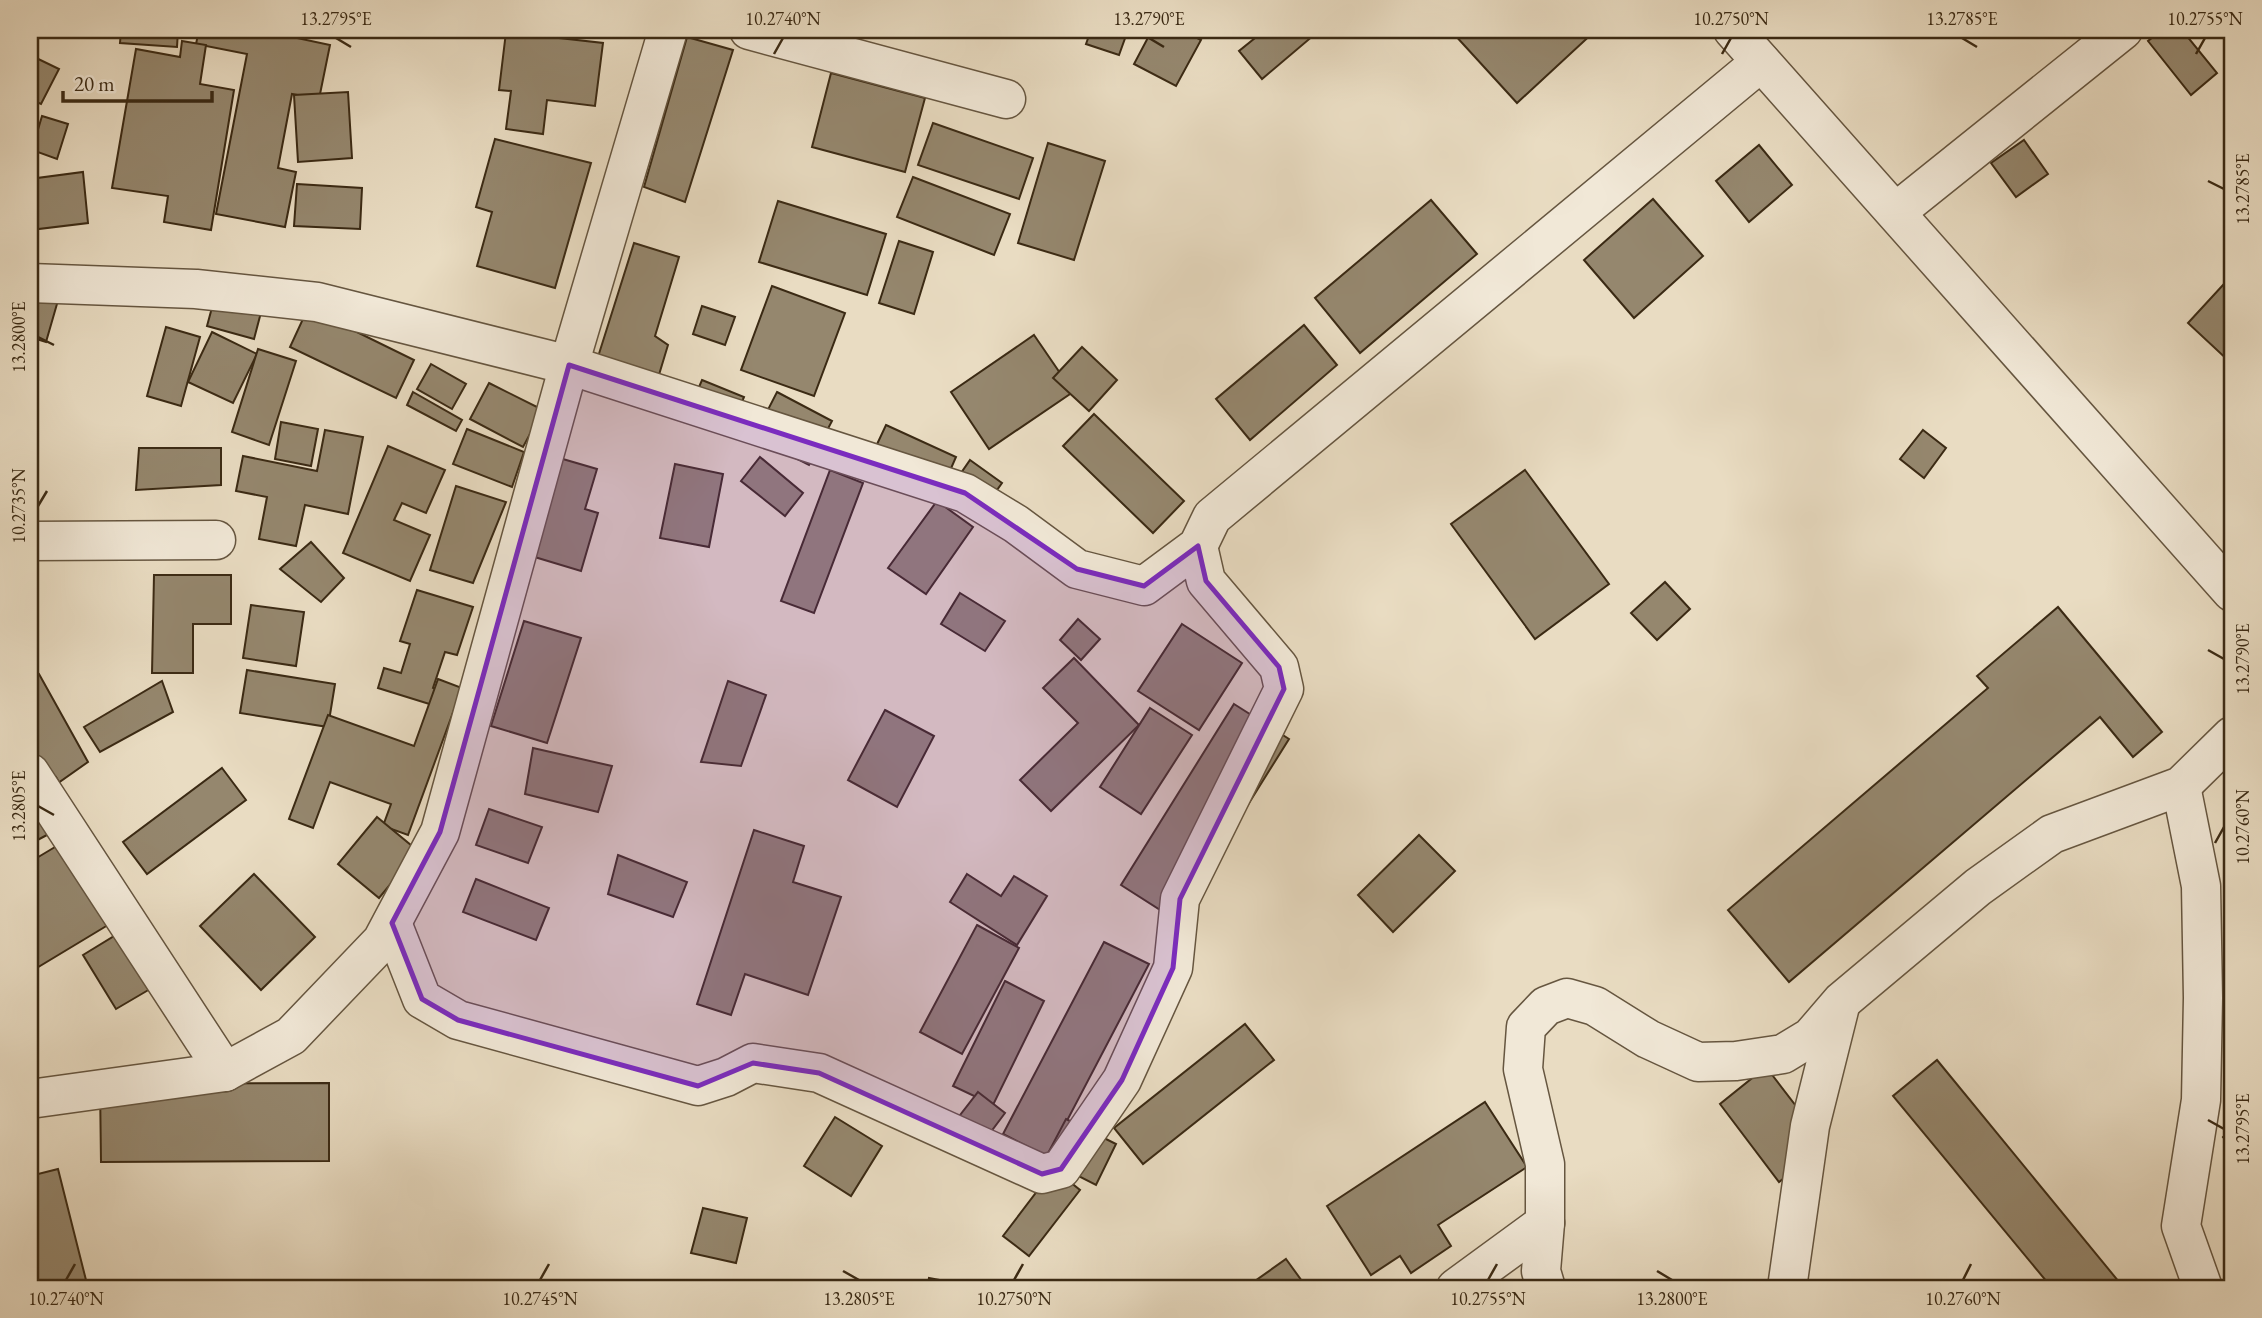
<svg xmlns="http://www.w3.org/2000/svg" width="2262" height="1318" font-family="'EB Garamond',serif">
  <rect width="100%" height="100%" fill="#e9dcc2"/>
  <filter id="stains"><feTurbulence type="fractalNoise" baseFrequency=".00286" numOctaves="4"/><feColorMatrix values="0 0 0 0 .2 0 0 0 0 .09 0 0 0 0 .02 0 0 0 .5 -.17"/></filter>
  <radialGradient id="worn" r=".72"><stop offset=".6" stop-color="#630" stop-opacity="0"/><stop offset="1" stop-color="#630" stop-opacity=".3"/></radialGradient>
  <g fill="#95876e" stroke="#3b2a14" stroke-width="2">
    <path d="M 121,30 L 178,30 L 177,47 L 120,43 Z"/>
    <path d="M 199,30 L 299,30 L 297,38 L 330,45 L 319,99 L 292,94 L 278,168 L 296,172 L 285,227 L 216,214 L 247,54 L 196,44 Z"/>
    <path d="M 606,30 L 633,30 L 632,35 Z"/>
    <path d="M 1091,30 L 1128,30 L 1119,55 L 1086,44 Z"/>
    <path d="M 1152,30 L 1182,30 L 1201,40 L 1176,86 L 1134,64 Z"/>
    <path d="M 1265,30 L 1309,30 L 1314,35 L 1262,79 L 1239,51 Z"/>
    <path d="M 1456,30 L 1596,30 L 1517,103 L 1453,33 Z"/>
    <path d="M 2162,30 L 2182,30 L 2217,73 L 2191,95 L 2148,41 Z"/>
    <path d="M 506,32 L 603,43 L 595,106 L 547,100 L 543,134 L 506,129 L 511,91 L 499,90 Z"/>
    <path d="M 687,37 L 733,50 L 685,202 L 644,187 Z"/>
    <path d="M 182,41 L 206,45 L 200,84 L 234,90 L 211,230 L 164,222 L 168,196 L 112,188 L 136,49 L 180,57 Z"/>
    <path d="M 30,55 L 59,69 L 41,104 L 30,99 Z"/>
    <path d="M 831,73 L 925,98 L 905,172 L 812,147 Z"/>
    <path d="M 348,92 L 352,158 L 298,162 L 294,95 Z"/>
    <path d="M 42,116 L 68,124 L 57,159 L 32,150 Z"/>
    <path d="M 933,123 L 1033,158 L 1019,199 L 918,165 Z"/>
    <path d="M 495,139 L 591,163 L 555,288 L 477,266 L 492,212 L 476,207 Z"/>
    <path d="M 2024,140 L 2048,174 L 2016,197 L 1991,163 Z"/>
    <path d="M 1048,143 L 1105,161 L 1074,260 L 1018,243 Z"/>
    <path d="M 1759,145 L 1792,185 L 1749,222 L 1716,181 Z"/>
    <path d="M 83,172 L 88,223 L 30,230 L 30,179 Z"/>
    <path d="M 913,177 L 1010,214 L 994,255 L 897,217 Z"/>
    <path d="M 297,184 L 362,188 L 360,229 L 294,226 Z"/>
    <path d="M 1653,199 L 1703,256 L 1634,318 L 1584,260 Z"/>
    <path d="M 1431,200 L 1477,254 L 1360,353 L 1315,298 Z"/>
    <path d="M 778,201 L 886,234 L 867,295 L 759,262 Z"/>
    <path d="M 899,241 L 933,252 L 914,314 L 879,303 Z"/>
    <path d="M 634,243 L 679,257 L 655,336 L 668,345 L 658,378 L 597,360 Z"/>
    <path d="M 30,281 L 61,290 L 46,342 L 30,337 Z"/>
    <path d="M 2223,285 L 2232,294 L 2232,364 L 2188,323 Z"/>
    <path d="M 772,286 L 845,313 L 814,396 L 741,370 Z"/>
    <path d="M 217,289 L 264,301 L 254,339 L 207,326 Z"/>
    <path d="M 702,306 L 735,317 L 725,345 L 693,334 Z"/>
    <path d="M 308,308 L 414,360 L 396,398 L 290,347 Z"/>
    <path d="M 1304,325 L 1337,365 L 1250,440 L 1216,399 Z"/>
    <path d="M 166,327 L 200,337 L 181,406 L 147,396 Z"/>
    <path d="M 212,332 L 257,354 L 233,403 L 188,382 Z"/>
    <path d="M 1034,335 L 1073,392 L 989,449 L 951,392 Z"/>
    <path d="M 1082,347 L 1117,380 L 1089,411 L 1053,378 Z"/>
    <path d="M 258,349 L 296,361 L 269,445 L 232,432 Z"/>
    <path d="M 431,364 L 466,384 L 452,409 L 417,389 Z"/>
    <path d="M 702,380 L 744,397 L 732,426 L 690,408 Z"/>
    <path d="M 489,383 L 543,410 L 523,447 L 470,419 Z"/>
    <path d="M 413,392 L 462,420 L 456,431 L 407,405 Z"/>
    <path d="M 777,392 L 832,421 L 809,465 L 754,437 Z"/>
    <path d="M 1094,414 L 1184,501 L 1153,533 L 1063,446 Z"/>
    <path d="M 281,422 L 318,429 L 311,466 L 275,459 Z"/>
    <path d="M 886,425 L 956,457 L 942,489 L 871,457 Z"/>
    <path d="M 467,429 L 524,452 L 512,487 L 453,464 Z"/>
    <path d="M 325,430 L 363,437 L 348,514 L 305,505 L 296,546 L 259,539 L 267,497 L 236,491 L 243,456 L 317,471 Z"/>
    <path d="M 1923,430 L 1946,448 L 1924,478 L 1900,459 Z"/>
    <path d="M 388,446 L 445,470 L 426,513 L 402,503 L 394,520 L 430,535 L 410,581 L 343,553 Z"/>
    <path d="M 139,448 L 221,448 L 221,485 L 136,490 Z"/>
    <path d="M 556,457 L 597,469 L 585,509 L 598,513 L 581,571 L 528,555 Z"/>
    <path d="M 760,457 L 803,493 L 785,516 L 741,481 Z"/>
    <path d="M 970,460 L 1002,483 L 982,511 L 950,489 Z"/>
    <path d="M 675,464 L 723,474 L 709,547 L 660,538 Z"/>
    <path d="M 830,470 L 863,483 L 814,613 L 781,601 Z"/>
    <path d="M 1525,470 L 1609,584 L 1535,639 L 1451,524 Z"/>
    <path d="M 456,486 L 506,502 L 473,583 L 430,570 Z"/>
    <path d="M 937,501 L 973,527 L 926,594 L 888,568 Z"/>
    <path d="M 311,542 L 344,578 L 321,602 L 280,569 Z"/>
    <path d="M 154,575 L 231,575 L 231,624 L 193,624 L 193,673 L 152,673 Z"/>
    <path d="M 1665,582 L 1690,609 L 1657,640 L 1631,613 Z"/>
    <path d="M 417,590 L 473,607 L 457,655 L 445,652 L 433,688 L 444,692 L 439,707 L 378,688 L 384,668 L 401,673 L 410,644 L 400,641 Z"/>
    <path d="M 960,593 L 1005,621 L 985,651 L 941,624 Z"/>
    <path d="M 251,605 L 304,612 L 296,666 L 243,658 Z"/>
    <path d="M 2058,607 L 2162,732 L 2133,757 L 2100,717 L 1789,982 L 1728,910 L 1988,688 L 1977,676 Z"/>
    <path d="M 1078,619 L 1100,639 L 1081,660 L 1060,640 Z"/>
    <path d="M 524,621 L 581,638 L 547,743 L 491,726 Z"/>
    <path d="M 1182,624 L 1242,663 L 1199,730 L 1138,691 Z"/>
    <path d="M 1074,658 L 1139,725 L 1051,811 L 1020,780 L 1078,723 L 1043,688 Z"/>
    <path d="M 247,670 L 335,684 L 328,727 L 240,713 Z"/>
    <path d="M 39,674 L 88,762 L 51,788 L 30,754 L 30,678 Z"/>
    <path d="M 438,679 L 462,688 L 408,835 L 383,826 L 391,804 L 330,782 L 313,828 L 289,819 L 328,715 L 414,746 Z"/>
    <path d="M 162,681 L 173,712 L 100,752 L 84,727 Z"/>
    <path d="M 728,681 L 766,695 L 741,766 L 701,762 Z"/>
    <path d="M 1234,704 L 1289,739 L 1176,920 L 1121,885 Z"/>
    <path d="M 1150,708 L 1192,735 L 1141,814 L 1100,787 Z"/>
    <path d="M 885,710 L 934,736 L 897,807 L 848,780 Z"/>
    <path d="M 533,748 L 612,766 L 598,812 L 525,794 Z"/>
    <path d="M 222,768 L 246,800 L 147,874 L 123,842 Z"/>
    <path d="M 56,777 L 79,818 L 30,844 L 30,791 Z"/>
    <path d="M 489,809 L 542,827 L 528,863 L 476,845 Z"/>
    <path d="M 377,817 L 418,851 L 379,898 L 338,864 Z"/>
    <path d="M 754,830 L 804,846 L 793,882 L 841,897 L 808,995 L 745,974 L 731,1015 L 697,1004 Z"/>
    <path d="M 1419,835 L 1455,871 L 1393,932 L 1358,895 Z"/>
    <path d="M 60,844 L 108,925 L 30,972 L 30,862 Z"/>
    <path d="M 618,855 L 687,882 L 673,917 L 608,894 Z"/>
    <path d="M 254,874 L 315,937 L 261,990 L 200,926 Z"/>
    <path d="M 967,874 L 1001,896 L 1014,876 L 1047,896 L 1017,945 L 950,902 Z"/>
    <path d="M 476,879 L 549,908 L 536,940 L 463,912 Z"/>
    <path d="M 977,925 L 1019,948 L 962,1054 L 920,1032 Z"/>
    <path d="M 129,927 L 162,982 L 116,1009 L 83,955 Z"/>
    <path d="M 1104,942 L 1149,964 L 1048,1157 L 1003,1134 Z"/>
    <path d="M 1005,981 L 1044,1001 L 993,1105 L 953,1086 Z"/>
    <path d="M 1245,1024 L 1274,1060 L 1143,1164 L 1114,1128 Z"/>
    <path d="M 1937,1060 L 2124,1288 L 2052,1288 L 1893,1096 Z"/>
    <path d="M 1766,1067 L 1826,1145 L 1779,1182 L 1720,1104 Z"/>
    <path d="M 329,1083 L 329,1161 L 101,1162 L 100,1084 Z"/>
    <path d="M 978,1092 L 1005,1113 L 978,1149 L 950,1128 Z"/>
    <path d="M 1485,1102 L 1527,1167 L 1438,1225 L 1451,1246 L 1411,1273 L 1400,1256 L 1371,1275 L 1327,1206 Z"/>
    <path d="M 835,1117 L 882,1146 L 851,1196 L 804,1166 Z"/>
    <path d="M 1066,1119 L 1116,1144 L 1096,1185 L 1045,1159 Z"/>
    <path d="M 2232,1129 L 2232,1148 L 2223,1137 Z"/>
    <path d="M 58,1169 L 88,1288 L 30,1288 L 30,1176 Z"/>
    <path d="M 1054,1169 L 1080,1190 L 1029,1256 L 1003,1236 Z"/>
    <path d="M 703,1208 L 747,1218 L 736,1263 L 691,1253 Z"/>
    <path d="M 1286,1259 L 1307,1288 L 1245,1288 Z"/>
    <path d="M 929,1278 L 983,1288 L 927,1288 Z"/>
    <path d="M 691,1281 L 771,1284 L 771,1288 L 691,1288 Z"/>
  </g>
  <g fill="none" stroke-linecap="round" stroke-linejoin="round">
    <defs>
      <g id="minor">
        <path d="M 749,30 L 1006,99"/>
        <path d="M 1733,30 L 2232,592"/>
        <path d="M 1896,212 L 2123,30"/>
        <path d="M 30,283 L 196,289 L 317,302 L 569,365 L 965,493 L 1016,524 L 1077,569 L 1144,586 L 1198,546 L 1212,517 L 1761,62"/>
        <path d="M 30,541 L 216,540"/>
        <path d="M 30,773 L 225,1072"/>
        <path d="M 2181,786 L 2201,886 L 2203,998 L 2201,1100 L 2181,1226 L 2203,1288"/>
        <path d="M 392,923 L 422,999 L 458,1020 L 698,1086 L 726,1077 L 753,1063 L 819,1073 L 1042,1174 L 1061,1169 L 1122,1080 L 1173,968 L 1180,899 L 1284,689 L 1279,667 L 1206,581 L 1198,546"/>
        <path d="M 30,1099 L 225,1072 L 291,1036 L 382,941 L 440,832 L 569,365 L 668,30"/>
        <path d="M 1456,1288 L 1545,1223"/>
        <path d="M 1546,1288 L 1541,1271 L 1545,1223 L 1545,1164 L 1523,1069 L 1526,1027 L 1546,1006 L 1567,998 L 1595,1006 L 1648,1039 L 1698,1062 L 1736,1061 L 1783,1054 L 1811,1037 L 1842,1001 L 1978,887 L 2052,834 L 2181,786 L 2232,736"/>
        <path d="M 1787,1288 L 1810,1126 L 1840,1006"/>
      </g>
    </defs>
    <use href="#minor" stroke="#665640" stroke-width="41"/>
    <use href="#minor" stroke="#f1e8d7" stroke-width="38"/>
  </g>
  <path fill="#7b2cbf" fill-opacity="0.2" stroke="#7b2cbf" stroke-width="5" stroke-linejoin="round" d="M 569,365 L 965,493 L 1077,569 L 1144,586 L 1198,546 L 1206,581 L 1279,667 L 1284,689 L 1180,899 L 1173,968 L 1122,1080 L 1061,1169 L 1042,1174 L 819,1073 L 753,1063 L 698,1086 L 458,1020 L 422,999 L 392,923 L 440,832 Z"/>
  <path fill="none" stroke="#3b2a14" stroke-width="2.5" d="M 336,38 L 351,47M 1149,38 L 1164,47M 1962,38 L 1977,47M 774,54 L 783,38M 1722,54 L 1731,38M 2196,54 L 2205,38M 2208,181 L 2224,189M 38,337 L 54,345M 38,506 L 47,491M 2208,650 L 2224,659M 38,806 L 54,815M 2215,843 L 2224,827M 2208,1120 L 2224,1129M 843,1271 L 859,1280M 1657,1271 L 1672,1280M 66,1280 L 75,1264M 540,1280 L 549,1264M 1014,1280 L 1023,1264M 1488,1280 L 1497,1264M 1963,1280 L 1971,1264"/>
  <rect width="2262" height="1318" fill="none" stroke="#e9dcc2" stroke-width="77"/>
  <path d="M63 91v10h149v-10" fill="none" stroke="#3b2a14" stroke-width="3.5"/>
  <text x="74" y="91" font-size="21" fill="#3b2a14" stroke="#f1e8d7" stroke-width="5" paint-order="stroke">20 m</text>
  <rect x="38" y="38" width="2186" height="1242" fill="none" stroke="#3b2a14" stroke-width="2.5"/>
  <g font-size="18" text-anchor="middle" fill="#3b2a14">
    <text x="336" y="25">13.2795°E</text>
    <text x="783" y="25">10.2740°N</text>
    <text x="1149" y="25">13.2790°E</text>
    <text x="1731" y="25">10.2750°N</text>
    <text x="1962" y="25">13.2785°E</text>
    <text x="2205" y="25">10.2755°N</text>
    <text transform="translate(2243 189) rotate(-90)" y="6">13.2785°E</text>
    <text transform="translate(19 337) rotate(-90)" y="6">13.2800°E</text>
    <text transform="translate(19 506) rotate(-90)" y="6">10.2735°N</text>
    <text transform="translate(2243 659) rotate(-90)" y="6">13.2790°E</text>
    <text transform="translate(19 806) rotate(-90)" y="6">13.2805°E</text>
    <text transform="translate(2243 827) rotate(-90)" y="6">10.2760°N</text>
    <text transform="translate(2243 1129) rotate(-90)" y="6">13.2795°E</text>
    <text x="66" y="1305">10.2740°N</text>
    <text x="540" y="1305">10.2745°N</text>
    <text x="859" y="1305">13.2805°E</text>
    <text x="1014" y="1305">10.2750°N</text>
    <text x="1488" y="1305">10.2755°N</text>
    <text x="1672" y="1305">13.2800°E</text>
    <text x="1963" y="1305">10.2760°N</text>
  </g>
  <rect width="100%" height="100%" filter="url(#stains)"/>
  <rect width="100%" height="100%" fill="url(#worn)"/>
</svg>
